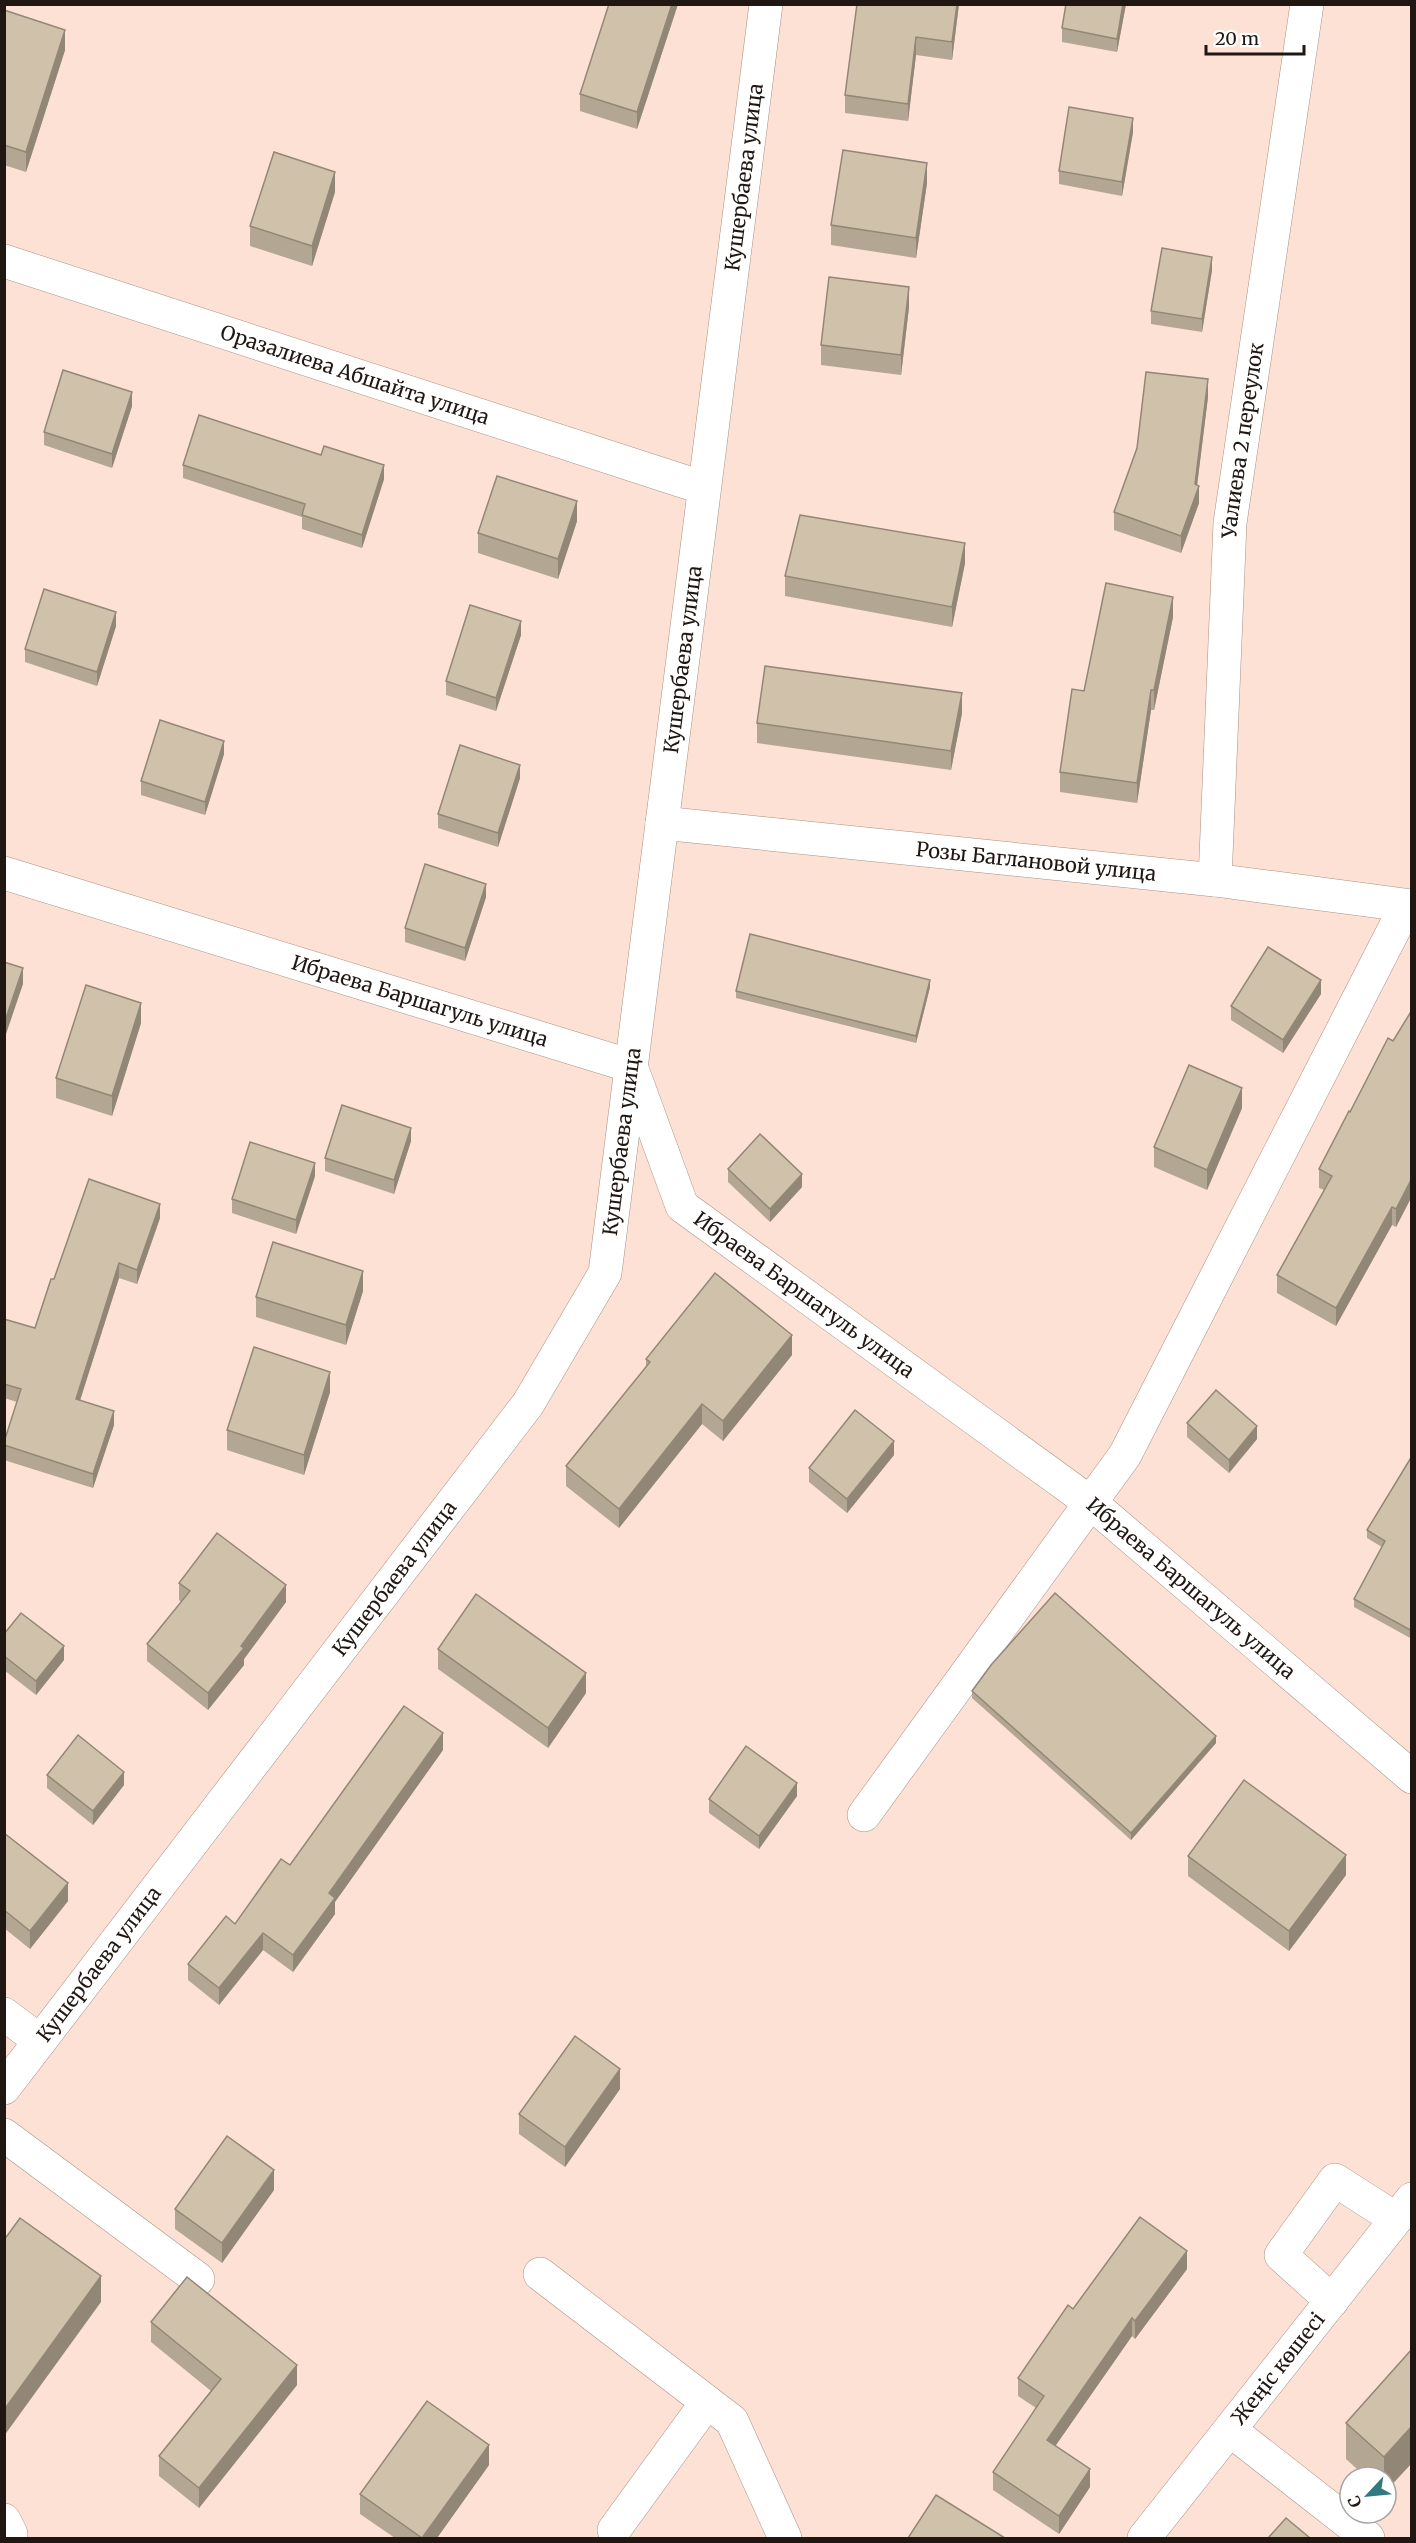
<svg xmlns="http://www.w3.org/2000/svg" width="1416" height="2543" font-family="Merriweather,serif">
  <rect width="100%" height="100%" fill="#fde1d4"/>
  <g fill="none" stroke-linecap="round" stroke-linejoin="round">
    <defs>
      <g id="minor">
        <path id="s1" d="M 4,261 L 704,488"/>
        <path id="s2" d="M 662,823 L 1215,880 L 1412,906"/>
        <path id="s3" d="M 4,873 L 631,1066 L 682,1206 L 1091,1503 L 1412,1777"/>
        <path id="s4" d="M 1215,880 L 1230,523 L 1307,4"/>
        <path d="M 864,1815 L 1125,1455 L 1406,906"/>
        <path d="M 4,2014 L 40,2041"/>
        <path id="s5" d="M 4,2088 L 528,1404 L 605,1273 L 766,4"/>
        <path d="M 4,2135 L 198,2279"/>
        <path d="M 540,2274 L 732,2421 L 785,2538"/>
        <path d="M 1332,2301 L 1281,2255 L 1335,2180 L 1396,2219"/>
        <path d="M 1230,2430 L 1368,2538"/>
        <path d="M 4,2520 L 11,2534 L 9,2538"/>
        <path d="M 614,2530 L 707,2402"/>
        <path id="s6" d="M 1144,2538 L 1412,2199"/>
      </g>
    </defs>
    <use href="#minor" stroke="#aa9184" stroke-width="34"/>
    <use href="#minor" stroke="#fff" stroke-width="33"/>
  </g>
  <g fill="#b3a692">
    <path d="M 609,4 L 678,4 L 637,129 L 580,111 L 580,94 Z"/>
    <path d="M 857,4 L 959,4 L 952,60 L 916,55 L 908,121 L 845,113 L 845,95 Z"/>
    <path d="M 1066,4 L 1126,4 L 1117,52 L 1062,42 L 1062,28 Z"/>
    <path d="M 4,10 L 65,50 L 26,172 L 4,165 Z"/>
    <path d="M 1133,132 L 1122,196 L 1059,184 L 1059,171 Z"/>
    <path d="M 927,183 L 916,258 L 831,245 L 831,225 Z"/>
    <path d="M 335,192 L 312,266 L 250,246 L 250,226 Z"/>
    <path d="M 1212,270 L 1202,332 L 1151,324 L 1151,311 Z"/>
    <path d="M 909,307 L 901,375 L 821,365 L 821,345 Z"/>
    <path d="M 1208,397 L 1197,485 L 1199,503 L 1181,553 L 1114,530 L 1114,512 Z"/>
    <path d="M 132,406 L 112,468 L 44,445 L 44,432 Z"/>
    <path d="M 183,465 L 384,479 L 362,548 L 302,529 L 302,517 L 183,478 Z"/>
    <path d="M 577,521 L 558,579 L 478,553 L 478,533 Z"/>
    <path d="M 965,563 L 952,627 L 785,596 L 785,576 Z"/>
    <path d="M 1173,617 L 1154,710 L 1151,710 L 1137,803 L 1060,792 L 1060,772 L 1084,691 Z"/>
    <path d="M 116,626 L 97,686 L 25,662 L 25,649 Z"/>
    <path d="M 521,635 L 496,711 L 446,695 L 446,681 Z"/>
    <path d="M 962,713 L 951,770 L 757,743 L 757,723 Z"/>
    <path d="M 224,754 L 205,815 L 141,795 L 141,781 Z"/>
    <path d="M 520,778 L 498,847 L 438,828 L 438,814 Z"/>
    <path d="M 486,897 L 465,961 L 405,942 L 405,928 Z"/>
    <path d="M 930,987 L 916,1043 L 736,998 L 736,991 Z"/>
    <path d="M 1321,994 L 1283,1053 L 1231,1020 L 1231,1006 Z"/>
    <path d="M 1412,1010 L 1412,1196 L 1396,1227 L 1392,1225 L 1336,1326 L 1277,1293 L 1277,1275 L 1324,1190 L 1319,1188 L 1319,1169 L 1350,1112 Z"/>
    <path d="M 141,1023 L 112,1116 L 56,1098 L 56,1078 Z"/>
    <path d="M 1242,1108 L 1207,1190 L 1154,1167 L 1154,1147 Z"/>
    <path d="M 411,1141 L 394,1194 L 325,1171 L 325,1158 Z"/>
    <path d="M 728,1169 L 802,1187 L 770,1222 L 728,1182 Z"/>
    <path d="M 315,1176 L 296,1234 L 232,1213 L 232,1199 Z"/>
    <path d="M 160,1218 L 137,1284 L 119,1278 L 80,1400 L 114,1425 L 93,1488 L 4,1460 L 4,1442 L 17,1402 L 4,1398 L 4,1319 L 35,1328 L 54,1279 Z"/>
    <path d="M 363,1291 L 346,1345 L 256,1317 L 256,1297 Z"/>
    <path d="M 792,1355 L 723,1441 L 702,1424 L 619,1528 L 566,1486 L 566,1466 L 646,1368 L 646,1359 Z"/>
    <path d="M 330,1392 L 304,1475 L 227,1450 L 227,1430 Z"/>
    <path d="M 1187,1423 L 1257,1439 L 1229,1473 L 1187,1437 Z"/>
    <path d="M 894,1455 L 847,1513 L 809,1482 L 809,1468 Z"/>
    <path d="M 1412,1456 L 1412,1639 L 1354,1607 L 1354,1599 L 1382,1547 L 1367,1538 L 1367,1530 Z"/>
    <path d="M 179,1583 L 286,1602 L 244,1659 L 244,1665 L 208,1710 L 147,1661 L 147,1644 L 181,1602 L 179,1600 Z"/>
    <path d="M 4,1634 L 64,1660 L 36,1695 L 4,1670 Z"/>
    <path d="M 438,1649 L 586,1693 L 548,1748 L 438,1669 Z"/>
    <path d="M 972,1691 L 1216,1743 L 1131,1840 L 972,1698 Z"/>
    <path d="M 443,1750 L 335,1902 L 335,1914 L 293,1972 L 263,1950 L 219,2005 L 188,1980 L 188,1964 L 235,1924 L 290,1865 Z"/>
    <path d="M 47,1775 L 124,1785 L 93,1825 L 47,1788 Z"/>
    <path d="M 797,1796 L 759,1849 L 709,1813 L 709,1799 Z"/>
    <path d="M 4,1833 L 68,1901 L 30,1949 L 4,1928 Z"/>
    <path d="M 1188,1856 L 1346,1875 L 1289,1951 L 1188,1876 Z"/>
    <path d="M 620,2089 L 565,2167 L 519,2134 L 519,2114 Z"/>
    <path d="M 274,2190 L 222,2263 L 175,2229 L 175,2209 Z"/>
    <path d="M 1187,2269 L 1135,2339 L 1132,2336 L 1055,2446 L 1090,2487 L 1059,2534 L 993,2490 L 993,2472 L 1036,2408 L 1018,2396 L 1018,2378 L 1073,2309 Z"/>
    <path d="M 151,2322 L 297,2385 L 199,2508 L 159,2476 L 159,2456 L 211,2391 L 151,2342 Z"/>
    <path d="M 1412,2349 L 1386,2477 L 1366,2477 L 1346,2459 L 1346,2423 Z"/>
    <path d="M 489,2465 L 437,2538 L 395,2538 L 360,2514 L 360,2494 Z"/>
  </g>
  <g fill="#928777">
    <path d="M 672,4 L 678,4 L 637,129 L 637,112 Z"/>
    <path d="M 957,4 L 959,4 L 952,60 L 952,42 Z"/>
    <path d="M 1123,4 L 1126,4 L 1117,52 L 1117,39 Z"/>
    <path d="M 65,30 L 65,50 L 26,172 L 26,152 Z"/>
    <path d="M 916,37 L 916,55 L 908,121 L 908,104 Z"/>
    <path d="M 1133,118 L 1133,132 L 1122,196 L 1122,182 Z"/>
    <path d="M 927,163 L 927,183 L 916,258 L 916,238 Z"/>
    <path d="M 335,172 L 335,192 L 312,266 L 312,246 Z"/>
    <path d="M 1212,257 L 1212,270 L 1202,332 L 1202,319 Z"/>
    <path d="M 909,287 L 909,307 L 901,375 L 901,355 Z"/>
    <path d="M 1208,379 L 1208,397 L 1196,494 L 1199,486 L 1199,503 L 1181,553 L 1181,536 L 1195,484 Z"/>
    <path d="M 132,392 L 132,406 L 112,468 L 112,454 Z"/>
    <path d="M 384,465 L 384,479 L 362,548 L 362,535 Z"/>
    <path d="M 577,501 L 577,521 L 558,579 L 558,559 Z"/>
    <path d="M 965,543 L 965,563 L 952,627 L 952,607 Z"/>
    <path d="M 1173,597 L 1173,617 L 1154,710 L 1154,690 Z"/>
    <path d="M 116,612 L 116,626 L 97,686 L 97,672 Z"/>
    <path d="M 521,621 L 521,635 L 496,711 L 496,698 Z"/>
    <path d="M 1151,690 L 1151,710 L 1137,803 L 1137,783 Z"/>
    <path d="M 962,693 L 962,713 L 951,770 L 951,751 Z"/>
    <path d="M 224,741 L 224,754 L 205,815 L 205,802 Z"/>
    <path d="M 520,765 L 520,778 L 498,847 L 498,833 Z"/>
    <path d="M 486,884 L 486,897 L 465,961 L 465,948 Z"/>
    <path d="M 23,968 L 23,984 L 4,1040 L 4,1024 Z"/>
    <path d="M 930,980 L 930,987 L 916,1043 L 916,1036 Z"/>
    <path d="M 1321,980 L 1321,994 L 1283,1053 L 1283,1040 Z"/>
    <path d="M 141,1003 L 141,1023 L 112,1116 L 112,1096 Z"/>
    <path d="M 1242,1088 L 1242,1108 L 1207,1190 L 1207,1170 Z"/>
    <path d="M 411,1128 L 411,1141 L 394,1194 L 394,1180 Z"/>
    <path d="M 315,1163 L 315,1176 L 296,1234 L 296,1220 Z"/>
    <path d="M 802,1174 L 802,1187 L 770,1222 L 770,1209 Z"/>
    <path d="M 1412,1178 L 1412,1196 L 1396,1227 L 1396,1209 Z"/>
    <path d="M 160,1204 L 160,1218 L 137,1284 L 137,1270 Z"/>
    <path d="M 1392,1207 L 1392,1225 L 1336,1326 L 1336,1308 Z"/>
    <path d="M 119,1263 L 119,1278 L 76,1413 L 76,1399 Z"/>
    <path d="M 363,1271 L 363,1291 L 346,1345 L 346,1325 Z"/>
    <path d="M 792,1335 L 792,1355 L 723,1441 L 723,1421 Z"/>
    <path d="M 330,1372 L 330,1392 L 304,1475 L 304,1455 Z"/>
    <path d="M 702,1404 L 702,1424 L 619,1528 L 619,1509 Z"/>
    <path d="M 114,1411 L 114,1425 L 93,1488 L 93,1474 Z"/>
    <path d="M 1257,1426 L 1257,1439 L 1229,1473 L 1229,1460 Z"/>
    <path d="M 894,1441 L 894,1455 L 847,1513 L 847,1499 Z"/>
    <path d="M 286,1585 L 286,1602 L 244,1659 L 244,1665 L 208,1710 L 208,1693 L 241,1646 Z"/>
    <path d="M 64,1646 L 64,1660 L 36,1695 L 36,1681 Z"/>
    <path d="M 586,1673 L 586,1693 L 548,1748 L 548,1728 Z"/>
    <path d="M 443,1733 L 443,1750 L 335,1902 L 335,1914 L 293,1972 L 293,1955 L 329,1893 Z"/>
    <path d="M 1216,1736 L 1216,1743 L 1131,1840 L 1131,1833 Z"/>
    <path d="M 124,1772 L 124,1785 L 93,1825 L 93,1811 Z"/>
    <path d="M 797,1783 L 797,1796 L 759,1849 L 759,1836 Z"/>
    <path d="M 1346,1855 L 1346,1875 L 1289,1951 L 1289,1931 Z"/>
    <path d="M 68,1883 L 68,1901 L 30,1949 L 30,1931 Z"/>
    <path d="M 263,1933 L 263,1950 L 219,2005 L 219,1988 Z"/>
    <path d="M 620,2069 L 620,2089 L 565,2167 L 565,2147 Z"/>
    <path d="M 274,2170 L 274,2190 L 222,2263 L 222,2243 Z"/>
    <path d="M 1187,2251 L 1187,2269 L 1135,2339 L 1135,2321 Z"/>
    <path d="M 101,2276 L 101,2302 L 4,2436 L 4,2410 Z"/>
    <path d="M 1132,2318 L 1132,2336 L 1047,2458 L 1047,2440 Z"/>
    <path d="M 297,2365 L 297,2385 L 199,2508 L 199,2488 Z"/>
    <path d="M 1412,2426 L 1412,2463 L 1386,2491 L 1386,2477 L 1384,2477 L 1384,2457 Z"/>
    <path d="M 489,2445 L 489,2465 L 437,2538 L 422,2538 Z"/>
    <path d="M 1090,2469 L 1090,2487 L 1059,2534 L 1059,2516 Z"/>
  </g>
  <g fill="#d0c1aa" stroke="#928777" stroke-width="1.5">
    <path d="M 609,4 L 672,4 L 637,112 L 580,94 Z"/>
    <path d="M 857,4 L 957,4 L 952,42 L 916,37 L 908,104 L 845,95 Z"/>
    <path d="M 1066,4 L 1123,4 L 1117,39 L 1062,28 Z"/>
    <path d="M 4,10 L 65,30 L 26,152 L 4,145 Z"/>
    <path d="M 1069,107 L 1133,118 L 1122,182 L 1059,171 Z"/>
    <path d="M 843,150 L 927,163 L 916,238 L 831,225 Z"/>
    <path d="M 274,152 L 335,172 L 312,246 L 250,226 Z"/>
    <path d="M 1162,248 L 1212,257 L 1202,319 L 1151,311 Z"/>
    <path d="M 829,277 L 909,287 L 901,355 L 821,345 Z"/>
    <path d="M 63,370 L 132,392 L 112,454 L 44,432 Z"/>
    <path d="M 1146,372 L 1208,379 L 1195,484 L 1199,486 L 1181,536 L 1114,512 L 1137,448 Z"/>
    <path d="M 199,415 L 321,455 L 324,446 L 384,465 L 362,535 L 302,515 L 305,504 L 183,465 Z"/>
    <path d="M 497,476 L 577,501 L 558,559 L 478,533 Z"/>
    <path d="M 800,515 L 965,543 L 952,607 L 785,576 Z"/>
    <path d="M 1106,583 L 1173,597 L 1154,690 L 1151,690 L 1137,783 L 1060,772 L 1072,689 L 1084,691 Z"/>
    <path d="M 44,589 L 116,612 L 97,672 L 25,649 Z"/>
    <path d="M 470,605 L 521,621 L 496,698 L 446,681 Z"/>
    <path d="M 765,666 L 962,693 L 951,751 L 757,723 Z"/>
    <path d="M 160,720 L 224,741 L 205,802 L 141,781 Z"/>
    <path d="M 460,745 L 520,765 L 498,833 L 438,814 Z"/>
    <path d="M 425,864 L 486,884 L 465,948 L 405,928 Z"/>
    <path d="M 750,934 L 930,980 L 916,1036 L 736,991 Z"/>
    <path d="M 1268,947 L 1321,980 L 1283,1040 L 1231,1006 Z"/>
    <path d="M 4,962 L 23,968 L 4,1024 Z"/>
    <path d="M 86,985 L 141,1003 L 112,1096 L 56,1078 Z"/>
    <path d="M 1412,1010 L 1412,1178 L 1396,1209 L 1392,1207 L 1336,1308 L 1277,1275 L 1332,1176 L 1319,1169 L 1349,1111 L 1350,1112 L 1388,1038 L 1393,1041 Z"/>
    <path d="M 1189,1065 L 1242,1088 L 1207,1170 L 1154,1147 Z"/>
    <path d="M 342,1105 L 411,1128 L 394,1180 L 325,1158 Z"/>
    <path d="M 760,1134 L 802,1174 L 770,1209 L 728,1169 Z"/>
    <path d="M 250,1142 L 315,1163 L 296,1220 L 232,1199 Z"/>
    <path d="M 89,1179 L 160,1204 L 137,1270 L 119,1263 L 76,1399 L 114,1411 L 93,1474 L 4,1445 L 4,1442 L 21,1389 L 4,1384 L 4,1319 L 35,1328 L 51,1279 L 54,1279 Z"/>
    <path d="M 273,1242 L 363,1271 L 346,1325 L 256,1297 Z"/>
    <path d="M 715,1273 L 792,1335 L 723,1421 L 702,1404 L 619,1509 L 566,1466 L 650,1362 L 646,1359 Z"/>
    <path d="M 254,1347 L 330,1372 L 304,1455 L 227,1430 Z"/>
    <path d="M 1216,1390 L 1257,1426 L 1229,1460 L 1187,1423 Z"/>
    <path d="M 855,1410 L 894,1441 L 847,1499 L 809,1468 Z"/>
    <path d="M 1412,1456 L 1412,1631 L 1354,1599 L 1385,1541 L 1367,1530 Z"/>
    <path d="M 217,1533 L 286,1585 L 241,1646 L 244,1648 L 208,1693 L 147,1644 L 190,1591 L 179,1583 Z"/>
    <path d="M 1055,1593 L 1216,1736 L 1131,1833 L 972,1691 L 991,1665 Z"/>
    <path d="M 476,1594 L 586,1673 L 548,1728 L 438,1649 Z"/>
    <path d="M 21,1613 L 64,1646 L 36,1681 L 4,1656 L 4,1634 Z"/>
    <path d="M 404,1706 L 443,1733 L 329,1893 L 335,1898 L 293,1955 L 263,1933 L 219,1988 L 188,1964 L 226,1916 L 235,1924 L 281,1859 L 290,1865 Z"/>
    <path d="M 78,1735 L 124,1772 L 93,1811 L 47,1775 Z"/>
    <path d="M 746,1746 L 797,1783 L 759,1836 L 709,1799 Z"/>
    <path d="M 1244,1780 L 1346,1855 L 1289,1931 L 1188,1856 Z"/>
    <path d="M 4,1833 L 68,1883 L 30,1931 L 4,1910 Z"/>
    <path d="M 575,2036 L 620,2069 L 565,2147 L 519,2114 Z"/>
    <path d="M 227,2136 L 274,2170 L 222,2243 L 175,2209 Z"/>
    <path d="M 1140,2217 L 1187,2251 L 1135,2321 L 1132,2318 L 1047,2440 L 1090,2469 L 1059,2516 L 993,2472 L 1044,2396 L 1018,2378 L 1068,2305 L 1073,2309 Z"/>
    <path d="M 20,2218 L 101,2276 L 4,2410 L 4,2240 Z"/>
    <path d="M 187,2277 L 297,2365 L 199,2488 L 159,2456 L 221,2379 L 151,2322 Z"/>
    <path d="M 1412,2349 L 1412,2426 L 1384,2457 L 1346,2423 Z"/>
    <path d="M 427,2401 L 489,2445 L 422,2538 L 360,2494 Z"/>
    <path d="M 936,2495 L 1005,2538 L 908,2538 Z"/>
    <path d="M 1286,2518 L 1310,2538 L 1268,2538 Z"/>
  </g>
  <g text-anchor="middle" stroke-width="4.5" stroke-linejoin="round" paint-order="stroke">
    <g font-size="20" fill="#201712" stroke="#fff">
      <text dy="7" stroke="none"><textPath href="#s5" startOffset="2118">Кушербаева улица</textPath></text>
      <text dy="7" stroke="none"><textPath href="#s1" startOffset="369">Оразалиева Абшайта улица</textPath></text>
      <text dy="7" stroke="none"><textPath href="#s4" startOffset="441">Уалиева 2 переулок</textPath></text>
      <text dy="7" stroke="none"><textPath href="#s5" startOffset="1632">Кушербаева улица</textPath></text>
      <text dy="7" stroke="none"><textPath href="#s2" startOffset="376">Розы Баглановой улица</textPath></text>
      <text dy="7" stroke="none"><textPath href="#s3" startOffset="435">Ибраева Баршагуль улица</textPath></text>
      <text dy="7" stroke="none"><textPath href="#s5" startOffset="1146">Кушербаева улица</textPath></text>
      <text dy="7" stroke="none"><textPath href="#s3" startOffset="956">Ибраева Баршагуль улица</textPath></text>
      <text dy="7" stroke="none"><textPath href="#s5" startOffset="642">Кушербаева улица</textPath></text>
      <text dy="7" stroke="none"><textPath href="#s3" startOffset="1442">Ибраева Баршагуль улица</textPath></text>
      <text dy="7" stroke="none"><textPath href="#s5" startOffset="156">Кушербаева улица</textPath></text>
      <text dy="7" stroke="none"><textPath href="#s6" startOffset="216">Жеңіс көшесі</textPath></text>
    </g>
  </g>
  <rect width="1416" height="2543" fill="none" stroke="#201712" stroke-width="12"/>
  <g transform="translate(1368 2495) rotate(244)"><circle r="28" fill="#ffffff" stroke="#a6a2a0" stroke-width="1.5"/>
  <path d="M0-4.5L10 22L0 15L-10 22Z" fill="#317a80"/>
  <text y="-9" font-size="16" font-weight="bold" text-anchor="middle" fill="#201712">С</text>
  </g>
  <path d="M1206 45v9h98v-9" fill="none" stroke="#201712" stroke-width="3"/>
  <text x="1215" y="45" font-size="18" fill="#201712" stroke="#ffffff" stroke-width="4.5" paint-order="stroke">20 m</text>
</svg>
